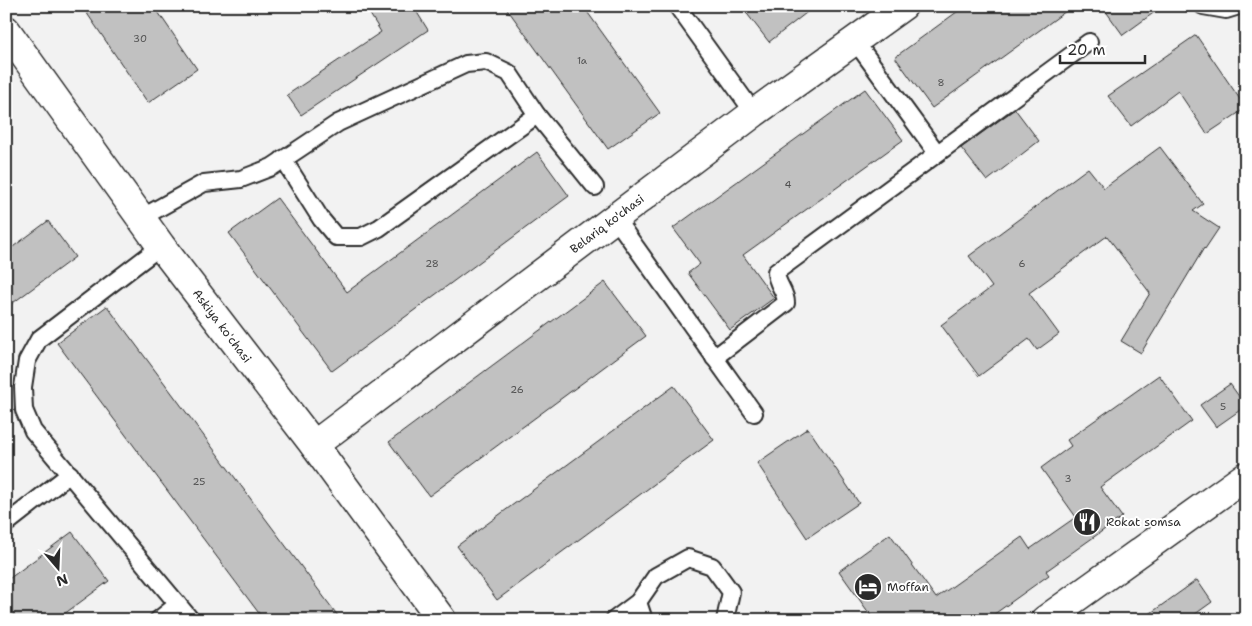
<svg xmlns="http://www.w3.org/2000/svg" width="1252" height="626" font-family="'Shantell Sans',sans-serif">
  <rect width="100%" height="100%" fill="#f2f2f2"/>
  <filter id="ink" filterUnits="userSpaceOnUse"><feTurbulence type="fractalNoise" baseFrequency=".02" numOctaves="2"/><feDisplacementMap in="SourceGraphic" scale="10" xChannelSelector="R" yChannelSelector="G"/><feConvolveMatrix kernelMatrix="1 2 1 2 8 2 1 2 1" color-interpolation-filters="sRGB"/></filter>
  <g filter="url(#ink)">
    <g fill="#c1c1c1" stroke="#2b2b2b">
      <path d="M 82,6 L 154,6 L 197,69 L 148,103 Z"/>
      <path d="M 365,6 L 413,6 L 428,30 L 301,115 L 287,95 L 381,32 Z"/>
      <path d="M 505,6 L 583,6 L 660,113 L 608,149 Z"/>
      <path d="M 741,6 L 815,6 L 769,42 Z"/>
      <path d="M 965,6 L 1073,6 L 932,108 L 895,57 Z"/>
      <path d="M 1102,6 L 1163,6 L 1123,35 Z"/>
      <path d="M 1196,35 L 1246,108 L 1207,134 L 1178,91 L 1131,126 L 1108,96 Z"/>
      <path d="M 865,89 L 903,140 L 743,255 L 774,298 L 730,330 L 688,273 L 700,264 L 673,228 Z"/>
      <path d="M 1015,109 L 1039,141 L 987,181 L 961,148 Z"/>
      <path d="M 1160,147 L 1203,204 L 1193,211 L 1219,228 L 1205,249 L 1204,248 L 1141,353 L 1121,341 L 1150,293 L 1107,236 L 1029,293 L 1059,334 L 1037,350 L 1029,339 L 979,376 L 941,325 L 992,287 L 969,256 L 1088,168 L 1104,188 Z"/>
      <path d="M 537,152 L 569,196 L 332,371 L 229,233 L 277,198 L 347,292 Z"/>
      <path d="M 48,221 L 75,257 L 6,308 L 6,252 Z"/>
      <path d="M 605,282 L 646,336 L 429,496 L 389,442 Z"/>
      <path d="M 107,306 L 341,620 L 264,620 L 57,343 Z"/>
      <path d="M 1159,375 L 1192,421 L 1100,487 L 1122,517 L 1046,571 L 1049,575 L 986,620 L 874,620 L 839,571 L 890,534 L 936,598 L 1022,537 L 1030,549 L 1076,517 L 1041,468 L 1071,446 L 1067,440 Z"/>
      <path d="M 1230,384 L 1246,406 L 1216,427 L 1200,405 Z"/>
      <path d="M 674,386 L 714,440 L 497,600 L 457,546 Z"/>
      <path d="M 808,428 L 859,503 L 807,538 L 757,463 Z"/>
      <path d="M 72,532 L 109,581 L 56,620 L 6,620 L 6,581 Z"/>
      <path d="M 1197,580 L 1212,602 L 1187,620 L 1141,620 Z"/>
    </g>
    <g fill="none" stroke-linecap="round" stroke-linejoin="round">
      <defs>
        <g id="lane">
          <path d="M 677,6 L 754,113"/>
          <path d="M 1203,6 L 1226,10 L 1239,6"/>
          <path d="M 855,41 L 937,153"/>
          <path d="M 283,159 L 321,219 L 336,237 L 361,237 L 379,228 L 537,115"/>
          <path d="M 141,218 L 204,183 L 241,179 L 272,167 L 338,123 L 466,64 L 486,62 L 509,73 L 537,115 L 595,187"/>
          <path d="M 615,218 L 754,413"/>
          <path d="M 161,246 L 39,339 L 27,361 L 23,387 L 24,410 L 33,431 L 191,620"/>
          <path d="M 714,358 L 786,303 C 786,291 776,284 776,272 L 1089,42"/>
          <path d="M 6,524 L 70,474"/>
          <path d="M 638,602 L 644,620"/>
          <path d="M 158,620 L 178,604"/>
          <path d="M 614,620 L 638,602 L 656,576 L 688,558 L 712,566 L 731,592 L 725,620"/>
        </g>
        <g id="street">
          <path d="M 6,30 L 161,246 L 314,445 L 442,620"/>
          <path d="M 314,445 L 754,113 L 903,6"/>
          <path d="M 1045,620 L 1246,476"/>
        </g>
      </defs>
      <use href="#lane" stroke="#2b2b2b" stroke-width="20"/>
      <use href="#street" stroke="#2b2b2b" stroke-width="31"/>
      <use href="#lane" stroke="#fff" stroke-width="16"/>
      <use href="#street" stroke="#fff" stroke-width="28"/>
    </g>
  </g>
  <defs>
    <symbol id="restaurant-disc" viewBox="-11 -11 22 22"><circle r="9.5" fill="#2b2b2b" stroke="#fff"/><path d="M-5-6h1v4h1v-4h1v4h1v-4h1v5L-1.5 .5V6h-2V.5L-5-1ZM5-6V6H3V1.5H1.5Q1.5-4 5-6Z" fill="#fff"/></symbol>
    <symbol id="hotel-disc" viewBox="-11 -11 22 22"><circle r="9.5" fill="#2b2b2b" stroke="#fff"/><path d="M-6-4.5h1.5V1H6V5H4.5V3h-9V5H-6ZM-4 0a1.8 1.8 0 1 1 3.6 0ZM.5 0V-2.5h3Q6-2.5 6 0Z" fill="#fff"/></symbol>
  </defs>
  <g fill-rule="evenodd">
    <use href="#restaurant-disc" x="1071" y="506" width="32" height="32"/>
    <use href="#hotel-disc" x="852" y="571" width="32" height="32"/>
  </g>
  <g text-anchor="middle" stroke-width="4" stroke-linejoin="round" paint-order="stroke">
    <g font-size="10" fill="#505050">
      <text x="140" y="42">30</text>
      <text x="582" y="64">1a</text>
      <text x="941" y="86">8</text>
      <text x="788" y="188">4</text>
      <text x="432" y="267">28</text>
      <text x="1022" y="267">6</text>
      <text x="517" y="393">26</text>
      <text x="1223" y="410">5</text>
      <text x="1068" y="482">3</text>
      <text x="199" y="485">25</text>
    </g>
    <g font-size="12" fill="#2b2b2b" stroke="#fff">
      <text transform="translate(607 224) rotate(-37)" y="4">Belariq ko'chasi</text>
      <text transform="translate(222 326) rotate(53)" y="4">Askiya koʻchasi</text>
    </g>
    <g font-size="12" fill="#2b2b2b" stroke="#fff" text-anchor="start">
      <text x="1106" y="526">Rokat somsa</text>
      <text x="887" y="591">Moffan</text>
    </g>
  </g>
  <rect width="1252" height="626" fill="none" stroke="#fff" stroke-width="25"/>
  <rect x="12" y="12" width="1227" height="601" fill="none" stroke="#2b2b2b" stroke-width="2" filter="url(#ink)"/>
  <g transform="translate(58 568) rotate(161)" stroke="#ffffff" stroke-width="4" paint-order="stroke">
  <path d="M0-4L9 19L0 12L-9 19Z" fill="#2b2b2b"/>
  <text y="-8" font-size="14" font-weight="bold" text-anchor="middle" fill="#2b2b2b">N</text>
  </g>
  <path d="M1060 55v8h85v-8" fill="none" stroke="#2b2b2b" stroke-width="2.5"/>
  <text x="1067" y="55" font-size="15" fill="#2b2b2b" stroke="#ffffff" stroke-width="4" paint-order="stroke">20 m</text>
</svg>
